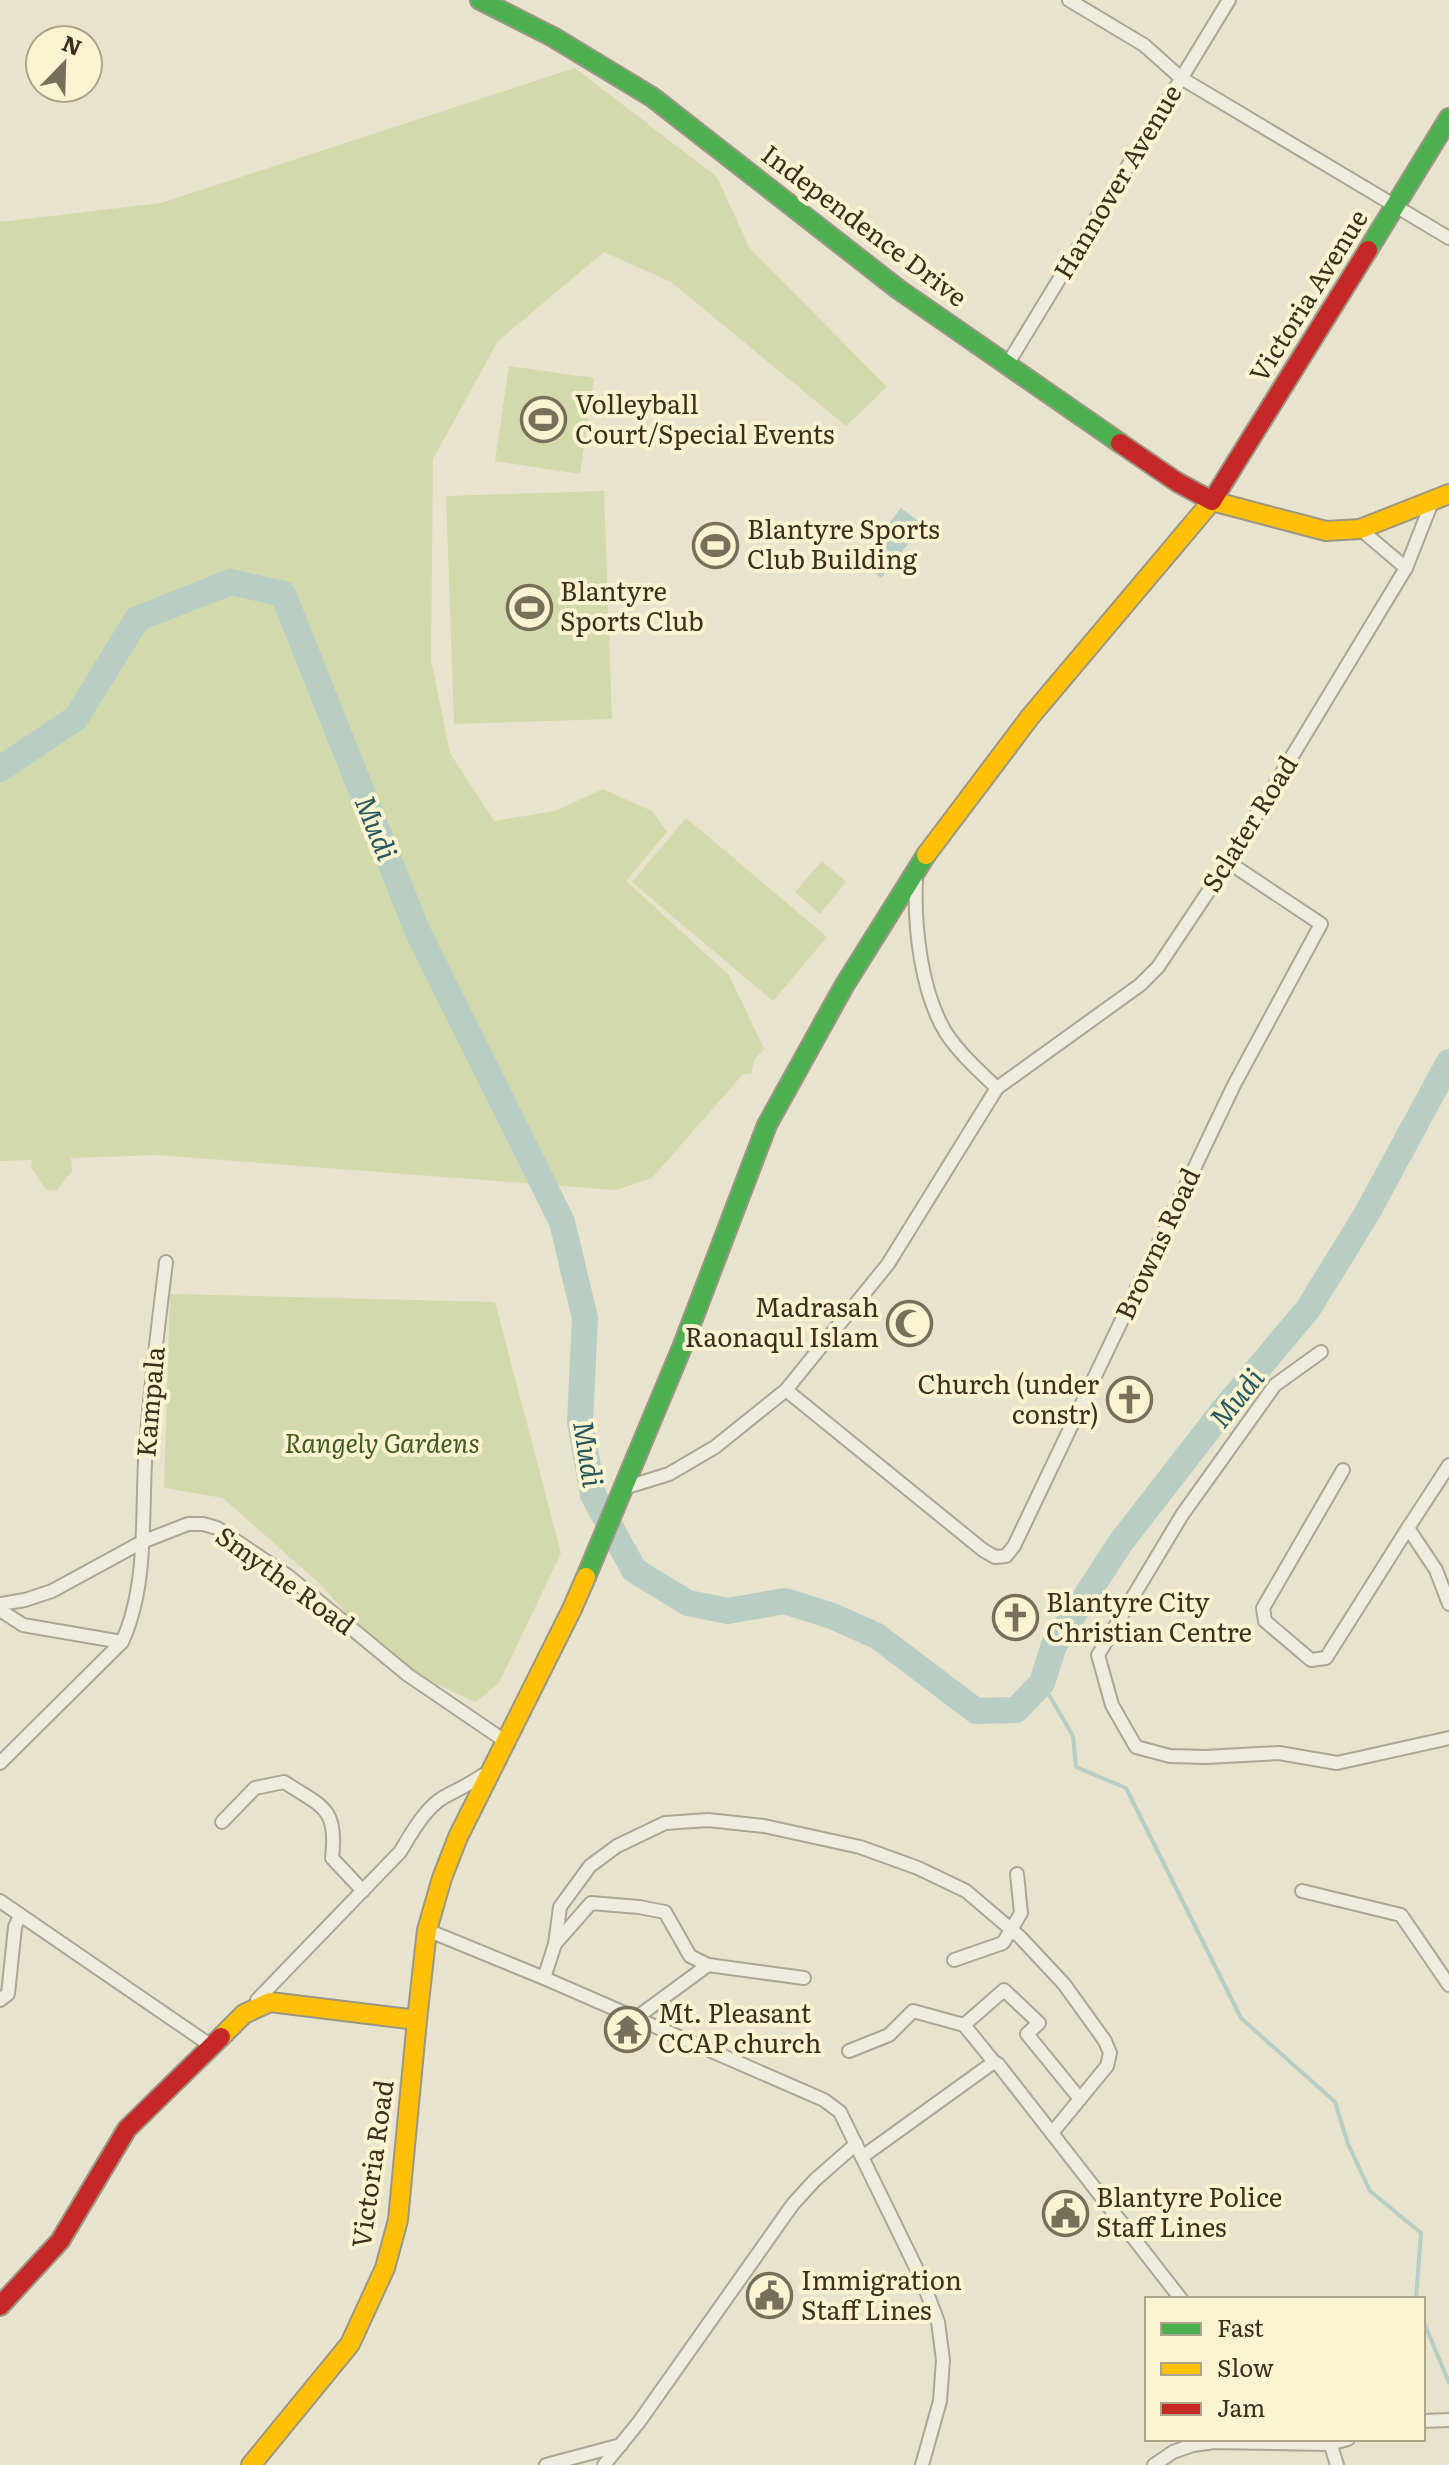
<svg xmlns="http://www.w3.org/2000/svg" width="1449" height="2465" font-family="Literata,serif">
  <rect width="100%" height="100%" fill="#e7e3cc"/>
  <g fill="#d2daad">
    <path d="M 575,68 L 717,177 L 749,247 L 887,387 L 846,426 L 671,282 L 604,252 L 498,341 L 433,459 L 431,660 L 450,753 L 494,821 L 555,811 L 603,789 L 652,811 L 667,832 L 626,881 L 729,975 L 764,1049 L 754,1061 L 751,1074 L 743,1074 L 652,1178 L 616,1190 L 157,1155 L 71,1158 L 72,1171 L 57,1190 L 46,1190 L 31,1167 L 32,1160 L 0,1161 L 0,222 L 161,203 Z"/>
    <path d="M 509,366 L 594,378 L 580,474 L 495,461 Z"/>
    <path d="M 604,491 L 612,719 L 454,724 L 446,496 Z"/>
    <path d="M 686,818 L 827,937 L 773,1001 L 632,882 Z"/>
    <path d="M 822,861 L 846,882 L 820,914 L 795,892 Z"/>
    <path d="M 170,1294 L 495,1302 L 561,1553 L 499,1683 L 476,1702 L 392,1664 L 319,1583 L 223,1498 L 164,1488 Z"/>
  </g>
  <path fill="#b8cdc4" d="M 901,508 L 923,525 L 881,578 L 860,561 Z"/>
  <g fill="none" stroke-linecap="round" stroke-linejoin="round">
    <g stroke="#b8cdc4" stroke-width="4">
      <path d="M 1042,1683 L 1073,1736 L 1076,1767 L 1126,1788 L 1241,2018 L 1335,2102 L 1348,2144 L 1370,2191 L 1421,2233 L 1416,2299"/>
      <path d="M 1423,2320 L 1449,2383"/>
    </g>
    <path stroke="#b8cdc4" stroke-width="26" d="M 0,769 L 76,718 L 137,619 L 231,582 L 283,594 L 417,930 L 562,1222 L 585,1318 L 580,1422 L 593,1495 L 634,1570 L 688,1603 L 728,1611 L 785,1601 L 832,1616 L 877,1636 L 976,1711 L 1016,1710 L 1042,1683 L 1054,1645 L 1121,1542 L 1225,1408 L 1308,1309 L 1366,1215 L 1449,1062"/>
    <defs>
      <g id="street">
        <path d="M 1069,0 L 1144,45 L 1181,78 L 1449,238"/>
        <path d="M 1007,365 L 1229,0"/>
        <path d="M 1360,529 L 1406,568"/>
        <path d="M 916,880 C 914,927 921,992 946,1033 C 960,1054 979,1071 997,1088"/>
        <path d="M 1321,1352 L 1275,1385 L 1182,1515 L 1098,1655 L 1112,1705 L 1136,1747 L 1170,1756 L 1206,1757 L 1279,1753 L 1337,1763 L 1449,1738"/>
        <path d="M 786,1390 L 983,1550 L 995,1557 L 1006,1556 L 1014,1546 L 1234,1085 L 1321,924 L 1228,862"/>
        <path d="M 1449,1465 L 1408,1528 L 1436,1570 L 1449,1604"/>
        <path d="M 1343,1470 L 1263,1608 L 1265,1621 L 1311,1660 L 1326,1658 L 1408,1528"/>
        <path d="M 624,1488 L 669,1474 L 715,1447 L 786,1390 L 888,1264 L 997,1088 L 1140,985 L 1158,967 L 1228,862 L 1406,568 L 1432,502"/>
        <path d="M 0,1604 L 25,1600 L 52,1591 L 142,1542 L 188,1524 L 203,1524 L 217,1528 L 288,1576 L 408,1675 L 505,1741"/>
        <path d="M 0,1610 L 23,1625 L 122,1642"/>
        <path d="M 0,1763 L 122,1642 C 147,1588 142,1521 145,1462 C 149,1395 158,1328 166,1262"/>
        <path d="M 222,1822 L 255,1788 L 284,1782 C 323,1807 338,1808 332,1858 L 363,1891"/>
        <path d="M 1302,1891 L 1401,1915 L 1449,1985"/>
        <path d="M 0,1901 L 210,2045"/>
        <path d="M 427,1930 L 544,1978 L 824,2100 L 840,2112 L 922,2280 L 938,2322 L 943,2360 L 940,2401 L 922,2465"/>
        <path d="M 555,1944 L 591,1903 L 639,1907 L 665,1912 L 690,1956 L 708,1965"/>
        <path d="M 954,1960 L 1003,1943 L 1021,1913 L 1017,1874"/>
        <path d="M 544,1978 L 555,1944 L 560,1907 L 590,1866 L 617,1846 L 665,1823 L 708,1820 L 764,1826 L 860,1847 L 918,1868 L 966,1891 L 1020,1937 L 1064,1984 L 1105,2041 L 1110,2053 L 1107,2066 L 1052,2133"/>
        <path d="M 0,2000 L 8,1994 L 15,1927 L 20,1915"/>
        <path d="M 257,2000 L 400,1852 C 411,1834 425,1808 444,1797 C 457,1790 470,1784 483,1775"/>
        <path d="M 636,2018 L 708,1965 L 804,1978"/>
        <path d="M 849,2051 L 889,2035 L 913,2011 L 964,2025"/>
        <path d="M 1080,2099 L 1027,2034 L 1039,2023 L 1004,1990 L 964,2025 L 994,2062 L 998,2064 L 1181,2299"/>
        <path d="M 862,2157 L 994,2062"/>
        <path d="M 1423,2421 L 1449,2420"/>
        <path d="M 1329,2439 L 1337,2465"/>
        <path d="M 546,2465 L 621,2445"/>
        <path d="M 604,2465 L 639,2422 L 793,2204 L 815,2180 L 856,2144"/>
        <path d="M 1154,2465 L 1173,2452 L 1193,2445 L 1214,2442 L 1329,2444 L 1348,2439"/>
      </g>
      <g id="fast">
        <path d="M 480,0 L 553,37 L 652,97 L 898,289 L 1120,443"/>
        <path d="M 1368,250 L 1449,118"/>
        <path d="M 586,1577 L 683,1345 L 767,1125 L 844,986 L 926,855"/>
      </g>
      <g id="slow">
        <path d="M 926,855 L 1030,717 L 1212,501 L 1326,531 L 1360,529 L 1449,494"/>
        <path d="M 221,2037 L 244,2014 L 270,2002 L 417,2020 L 427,1930 L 442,1878 L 458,1837 L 572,1609 L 586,1577"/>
        <path d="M 251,2465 L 350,2344 L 385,2268 L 398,2220 L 417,2020"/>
      </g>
      <g id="jam">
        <path d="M 1120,443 L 1177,482 L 1212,501 L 1368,250"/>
        <path d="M 0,2306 L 60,2241 L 127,2129 L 221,2037"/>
      </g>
    </defs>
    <use href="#street" stroke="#aca795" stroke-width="16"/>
    <use href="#fast" stroke="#9c9685" stroke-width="22"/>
    <use href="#slow" stroke="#9c9685" stroke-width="22"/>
    <use href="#jam" stroke="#9c9685" stroke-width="22"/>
    <use href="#street" stroke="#eeecdf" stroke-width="12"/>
    <use href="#fast" stroke="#4caf50" stroke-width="18"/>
    <use href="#slow" stroke="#ffc107" stroke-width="18"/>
    <use href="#jam" stroke="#c62828" stroke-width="18"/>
  </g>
  <defs>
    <symbol id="stadium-ring" viewBox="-11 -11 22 22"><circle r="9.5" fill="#f9f3d1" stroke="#786f5a" stroke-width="1.5"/><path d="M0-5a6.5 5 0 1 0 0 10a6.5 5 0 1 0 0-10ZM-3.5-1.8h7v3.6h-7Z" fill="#786f5a"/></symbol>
    <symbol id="mosque-ring" viewBox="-11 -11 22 22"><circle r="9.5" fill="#f9f3d1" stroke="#786f5a" stroke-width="1.5"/><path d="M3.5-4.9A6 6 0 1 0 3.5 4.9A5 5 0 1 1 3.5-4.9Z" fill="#786f5a"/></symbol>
    <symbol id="church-ring" viewBox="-11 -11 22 22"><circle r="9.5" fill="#f9f3d1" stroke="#786f5a" stroke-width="1.5"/><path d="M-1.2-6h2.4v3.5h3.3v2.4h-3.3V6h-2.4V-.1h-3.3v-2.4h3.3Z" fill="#786f5a"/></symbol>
    <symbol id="temple-ring" viewBox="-11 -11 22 22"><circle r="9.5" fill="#f9f3d1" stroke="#786f5a" stroke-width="1.5"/><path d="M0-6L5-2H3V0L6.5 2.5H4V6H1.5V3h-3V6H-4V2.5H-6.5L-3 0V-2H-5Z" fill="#786f5a"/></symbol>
    <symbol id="civic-ring" viewBox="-11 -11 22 22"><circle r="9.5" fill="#f9f3d1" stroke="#786f5a" stroke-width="1.5"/><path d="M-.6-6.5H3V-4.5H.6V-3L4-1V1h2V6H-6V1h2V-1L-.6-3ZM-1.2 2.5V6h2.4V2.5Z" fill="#786f5a"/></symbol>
  </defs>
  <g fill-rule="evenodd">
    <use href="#stadium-ring" x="518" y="394" width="51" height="51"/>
    <use href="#stadium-ring" x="690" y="520" width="51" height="51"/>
    <use href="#stadium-ring" x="504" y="582" width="51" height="51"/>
    <use href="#mosque-ring" x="884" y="1298" width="51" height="51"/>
    <use href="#church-ring" x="1104" y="1374" width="51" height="51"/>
    <use href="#church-ring" x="990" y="1592" width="51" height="51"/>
    <use href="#temple-ring" x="602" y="2004" width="51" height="51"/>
    <use href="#civic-ring" x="1040" y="2188" width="51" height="51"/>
    <use href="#civic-ring" x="744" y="2270" width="51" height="51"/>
  </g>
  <g text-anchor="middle" stroke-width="8" stroke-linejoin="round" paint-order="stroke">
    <g font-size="26" fill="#3c301c" stroke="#f9f3d1">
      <text transform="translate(1118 182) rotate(-59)" y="9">Hannover Avenue</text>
      <text transform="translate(864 226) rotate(37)" y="9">Independence Drive</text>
      <text transform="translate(1309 296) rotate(-58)" y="9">Victoria Avenue</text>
      <text transform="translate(1250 824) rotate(-58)" y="9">Sclater Road</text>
      <text transform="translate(1158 1244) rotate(-65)" y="9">Browns Road</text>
      <text transform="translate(151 1402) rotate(-85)" y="9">Kampala</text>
      <text transform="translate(285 1581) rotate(36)" y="9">Smythe Road</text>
      <text transform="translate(373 2164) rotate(-82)" y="9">Victoria Road</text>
    </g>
    <g font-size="26" fill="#3c301c" stroke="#f9f3d1" text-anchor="start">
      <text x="575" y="414">Volleyball<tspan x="575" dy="30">Court/Special Events</tspan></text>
      <text x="747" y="539">Blantyre Sports<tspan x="747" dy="30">Club Building</tspan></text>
      <text x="560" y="601">Blantyre<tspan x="560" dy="30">Sports Club</tspan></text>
      <text x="879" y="1317" text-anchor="end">Madrasah<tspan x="879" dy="30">Raonaqul Islam</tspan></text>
      <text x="1099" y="1394" text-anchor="end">Church (under<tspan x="1099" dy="30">constr)</tspan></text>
      <text x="1046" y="1612">Blantyre City<tspan x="1046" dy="30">Christian Centre</tspan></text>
      <text x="658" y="2023">Mt. Pleasant<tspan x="658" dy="30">CCAP church</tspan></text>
      <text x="1096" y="2207">Blantyre Police<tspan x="1096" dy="30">Staff Lines</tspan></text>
      <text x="801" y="2290">Immigration<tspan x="801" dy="30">Staff Lines</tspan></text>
    </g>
    <g font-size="26" font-style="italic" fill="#435b20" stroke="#f9f3d1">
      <text x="382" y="1453">Rangely Gardens</text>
    </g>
    <g font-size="28" font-style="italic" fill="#29595d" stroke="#f9f3d1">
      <text transform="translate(376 828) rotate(68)" y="10">Mudi</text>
      <text transform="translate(1237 1398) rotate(-51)" y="10">Mudi</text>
      <text transform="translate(588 1454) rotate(81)" y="10">Mudi</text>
    </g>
  </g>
  <rect x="1145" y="2297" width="280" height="144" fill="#f9f3d1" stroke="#ada589" stroke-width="2"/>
  <rect x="1161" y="2323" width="40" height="12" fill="#4caf50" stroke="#ada589" stroke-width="2"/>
  <text x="1217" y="2337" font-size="24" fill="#3c301c">Fast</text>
  <rect x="1161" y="2363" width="40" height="12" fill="#ffc107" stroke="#ada589" stroke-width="2"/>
  <text x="1217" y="2377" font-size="24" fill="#3c301c">Slow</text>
  <rect x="1161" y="2403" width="40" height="12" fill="#c62828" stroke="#ada589" stroke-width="2"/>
  <text x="1217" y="2417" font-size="24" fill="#3c301c">Jam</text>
  <g transform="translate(64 64) rotate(23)"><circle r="38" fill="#f9f3d1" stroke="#ada589" stroke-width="2"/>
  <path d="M0-6L14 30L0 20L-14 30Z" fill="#786f5a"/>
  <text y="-12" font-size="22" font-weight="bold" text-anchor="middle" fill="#3c301c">N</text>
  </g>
</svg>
